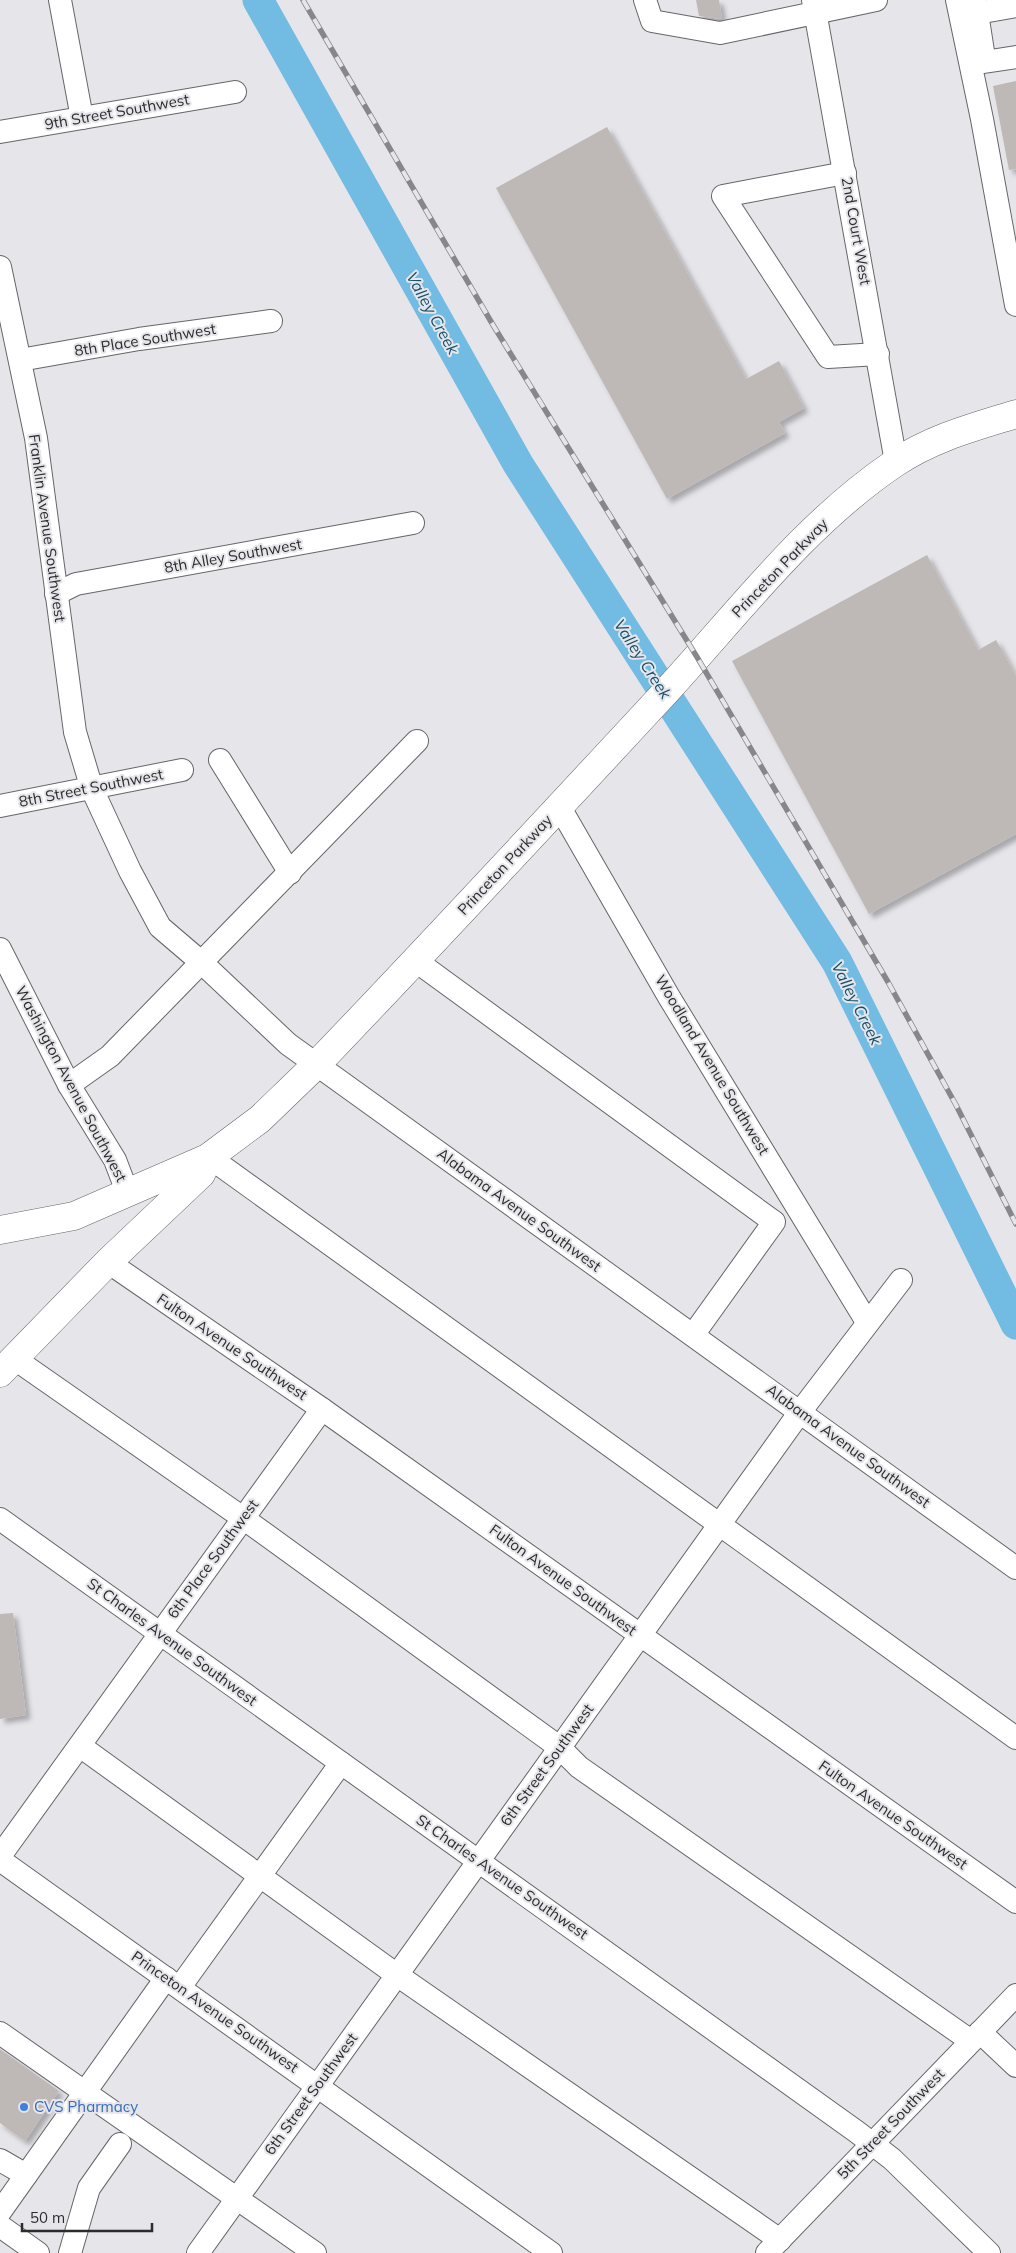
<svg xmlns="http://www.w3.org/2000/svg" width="1016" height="2253" font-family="Mulish,sans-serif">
  <defs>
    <filter id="shadow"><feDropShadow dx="4.5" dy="4.5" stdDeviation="2.5" flood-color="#0004"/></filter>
  </defs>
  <rect width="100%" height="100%" fill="#e5e5ea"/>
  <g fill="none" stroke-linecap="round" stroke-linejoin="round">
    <path stroke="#72bbe2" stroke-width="31" d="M 258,0 L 518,464 L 837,962 L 1016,1324"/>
  </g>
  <g fill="#beb9b7" filter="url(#shadow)">
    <path d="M 696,0 L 719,0 L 722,19 L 699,16 Z"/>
    <path d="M 1016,81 L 1016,169 L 1009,170 L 993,86 Z"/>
    <path d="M 607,127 L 746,379 L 779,361 L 804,408 L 779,422 L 785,433 L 667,499 L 496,188 Z"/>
    <path d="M 927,555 L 978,650 L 996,640 L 1016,676 L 1016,834 L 869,914 L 732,661 Z"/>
    <path d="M 13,1613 L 26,1715 L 0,1719 L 0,1614 Z"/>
    <path d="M 0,2049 L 59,2091 L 25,2141 L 0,2123 Z"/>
  </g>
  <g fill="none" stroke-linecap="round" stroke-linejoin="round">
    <defs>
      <g id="minor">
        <path d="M 60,0 L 82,118"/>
        <path d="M 645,0 L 652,21 L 720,33 L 876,0"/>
        <path d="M 813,0 L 896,462"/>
        <path d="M 957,0 L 982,119 L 1016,305"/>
        <path d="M 975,0 L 984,58"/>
        <path d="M 977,13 L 1016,6"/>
        <path d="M 984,62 L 1016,57"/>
        <path d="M 0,132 L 235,92"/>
        <path d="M 845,173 L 723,196 L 828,357 L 878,354"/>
        <path d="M 0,267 L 36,438 L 75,732 L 92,789 L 130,871 L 160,927 L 201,962 L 288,1044 L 1016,1568"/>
        <path d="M 20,360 L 139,339 L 271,321"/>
        <path d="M 56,594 L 76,584 L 413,523"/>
        <path d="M 220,760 L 290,873"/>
        <path d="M 0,806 L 182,770"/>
        <path d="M 559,806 L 669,997 L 867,1322"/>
        <path d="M 0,949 L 69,1085 L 115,1160 L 128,1194"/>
        <path d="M 416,961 L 774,1222 L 693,1335"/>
        <path d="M 69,1085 L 110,1056 L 417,741"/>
        <path d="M 209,1157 L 1016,1738"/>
        <path d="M 108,1262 L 322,1409 L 1016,1902"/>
        <path d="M 15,1359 L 243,1518 L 559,1747 L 579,1767 L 971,2041"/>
        <path d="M 0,1519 L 857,2132 L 892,2159 L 989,2253"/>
        <path d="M 80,1746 L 397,1975 L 780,2240"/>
        <path d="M 0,1856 L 322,1409"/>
        <path d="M 0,1860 L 551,2253"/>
        <path d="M 180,1987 L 341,1763"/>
        <path d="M 980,2032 L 1016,2066"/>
        <path d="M 0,2033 L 315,2253"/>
        <path d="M 0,2160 L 26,2175"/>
        <path d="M 0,2212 L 166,1978"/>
        <path d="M 0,2226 L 38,2253"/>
        <path d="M 70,2253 L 89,2188 L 120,2144"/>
        <path d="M 198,2253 L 800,1412 L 901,1280"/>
        <path d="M 767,2253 L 1016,1995"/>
      </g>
      <g id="major">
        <path d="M 0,1230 L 74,1216 L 205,1159"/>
        <path d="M 0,1373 L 108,1262 L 201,1174 L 209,1157 L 260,1119 L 317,1064 C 433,943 548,819 662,696 C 736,616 804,524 895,463 C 932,438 974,427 1016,414"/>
      </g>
    </defs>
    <use href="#minor" stroke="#66666a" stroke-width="24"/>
    <use href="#major" stroke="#66666a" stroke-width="29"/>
    <use href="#minor" stroke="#fff" stroke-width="22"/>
    <use href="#major" stroke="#fff" stroke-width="28"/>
    <defs>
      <path id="rail" d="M 303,0 L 493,325 L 697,657 L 888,982 L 956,1105 L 1016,1224"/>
    </defs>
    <use href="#rail" stroke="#87878a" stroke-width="5.5"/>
    <use href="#rail" stroke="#e5e5ea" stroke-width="4" stroke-dasharray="11" stroke-linecap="butt"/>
  </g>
  <circle fill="#3f7fe0" stroke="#e5e5ea" stroke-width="2" cx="24" cy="2107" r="5"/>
  <g text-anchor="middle" stroke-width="4" stroke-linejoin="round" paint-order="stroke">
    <g font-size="15" fill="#2c2c2e" stroke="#e5e5ea">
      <text transform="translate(117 112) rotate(-10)" y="5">9th Street Southwest</text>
      <text transform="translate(856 231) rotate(80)" y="5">2nd Court West</text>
      <text transform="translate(145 340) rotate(-9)" y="5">8th Place Southwest</text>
      <text transform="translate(47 528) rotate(82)" y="5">Franklin Avenue Southwest</text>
      <text transform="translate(233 556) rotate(-10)" y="5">8th Alley Southwest</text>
      <text transform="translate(780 568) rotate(-46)" y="5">Princeton Parkway</text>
      <text transform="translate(91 788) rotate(-11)" y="5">8th Street Southwest</text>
      <text transform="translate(505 865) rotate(-47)" y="5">Princeton Parkway</text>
      <text transform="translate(712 1065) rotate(59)" y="5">Woodland Avenue Southwest</text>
      <text transform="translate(71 1084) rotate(62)" y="5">Washington Avenue Southwest</text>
      <text transform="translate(519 1210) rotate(36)" y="5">Alabama Avenue Southwest</text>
      <text transform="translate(232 1347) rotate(34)" y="5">Fulton Avenue Southwest</text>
      <text transform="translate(848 1446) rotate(36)" y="5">Alabama Avenue Southwest</text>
      <text transform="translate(213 1559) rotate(-54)" y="5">6th Place Southwest</text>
      <text transform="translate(563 1580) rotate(36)" y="5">Fulton Avenue Southwest</text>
      <text transform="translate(172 1642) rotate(36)" y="5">St Charles Avenue Southwest</text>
      <text transform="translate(547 1765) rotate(-54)" y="5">6th Street Southwest</text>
      <text transform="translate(893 1815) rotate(35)" y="5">Fulton Avenue Southwest</text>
      <text transform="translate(502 1877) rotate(35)" y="5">St Charles Avenue Southwest</text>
      <text transform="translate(215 2012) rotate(35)" y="5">Princeton Avenue Southwest</text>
      <text transform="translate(311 2094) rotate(-54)" y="5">6th Street Southwest</text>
      <text transform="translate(891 2124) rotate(-46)" y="5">5th Street Southwest</text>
    </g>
    <g font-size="15" fill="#366cbe" stroke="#e5e5ea" text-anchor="start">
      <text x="34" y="2112">CVS Pharmacy</text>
    </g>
    <g font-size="16" font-style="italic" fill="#154f6a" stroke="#e5e5ea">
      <text transform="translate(433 313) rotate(61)" y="6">Valley Creek</text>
      <text transform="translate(643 659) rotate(57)" y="6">Valley Creek</text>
      <text transform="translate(857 1003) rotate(63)" y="6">Valley Creek</text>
    </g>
  </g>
  <path d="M22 2223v8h130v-8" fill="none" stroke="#2c2c2e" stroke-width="2.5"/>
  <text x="30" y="2223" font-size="15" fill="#2c2c2e" stroke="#e5e5ea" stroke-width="4" paint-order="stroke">50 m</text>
</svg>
